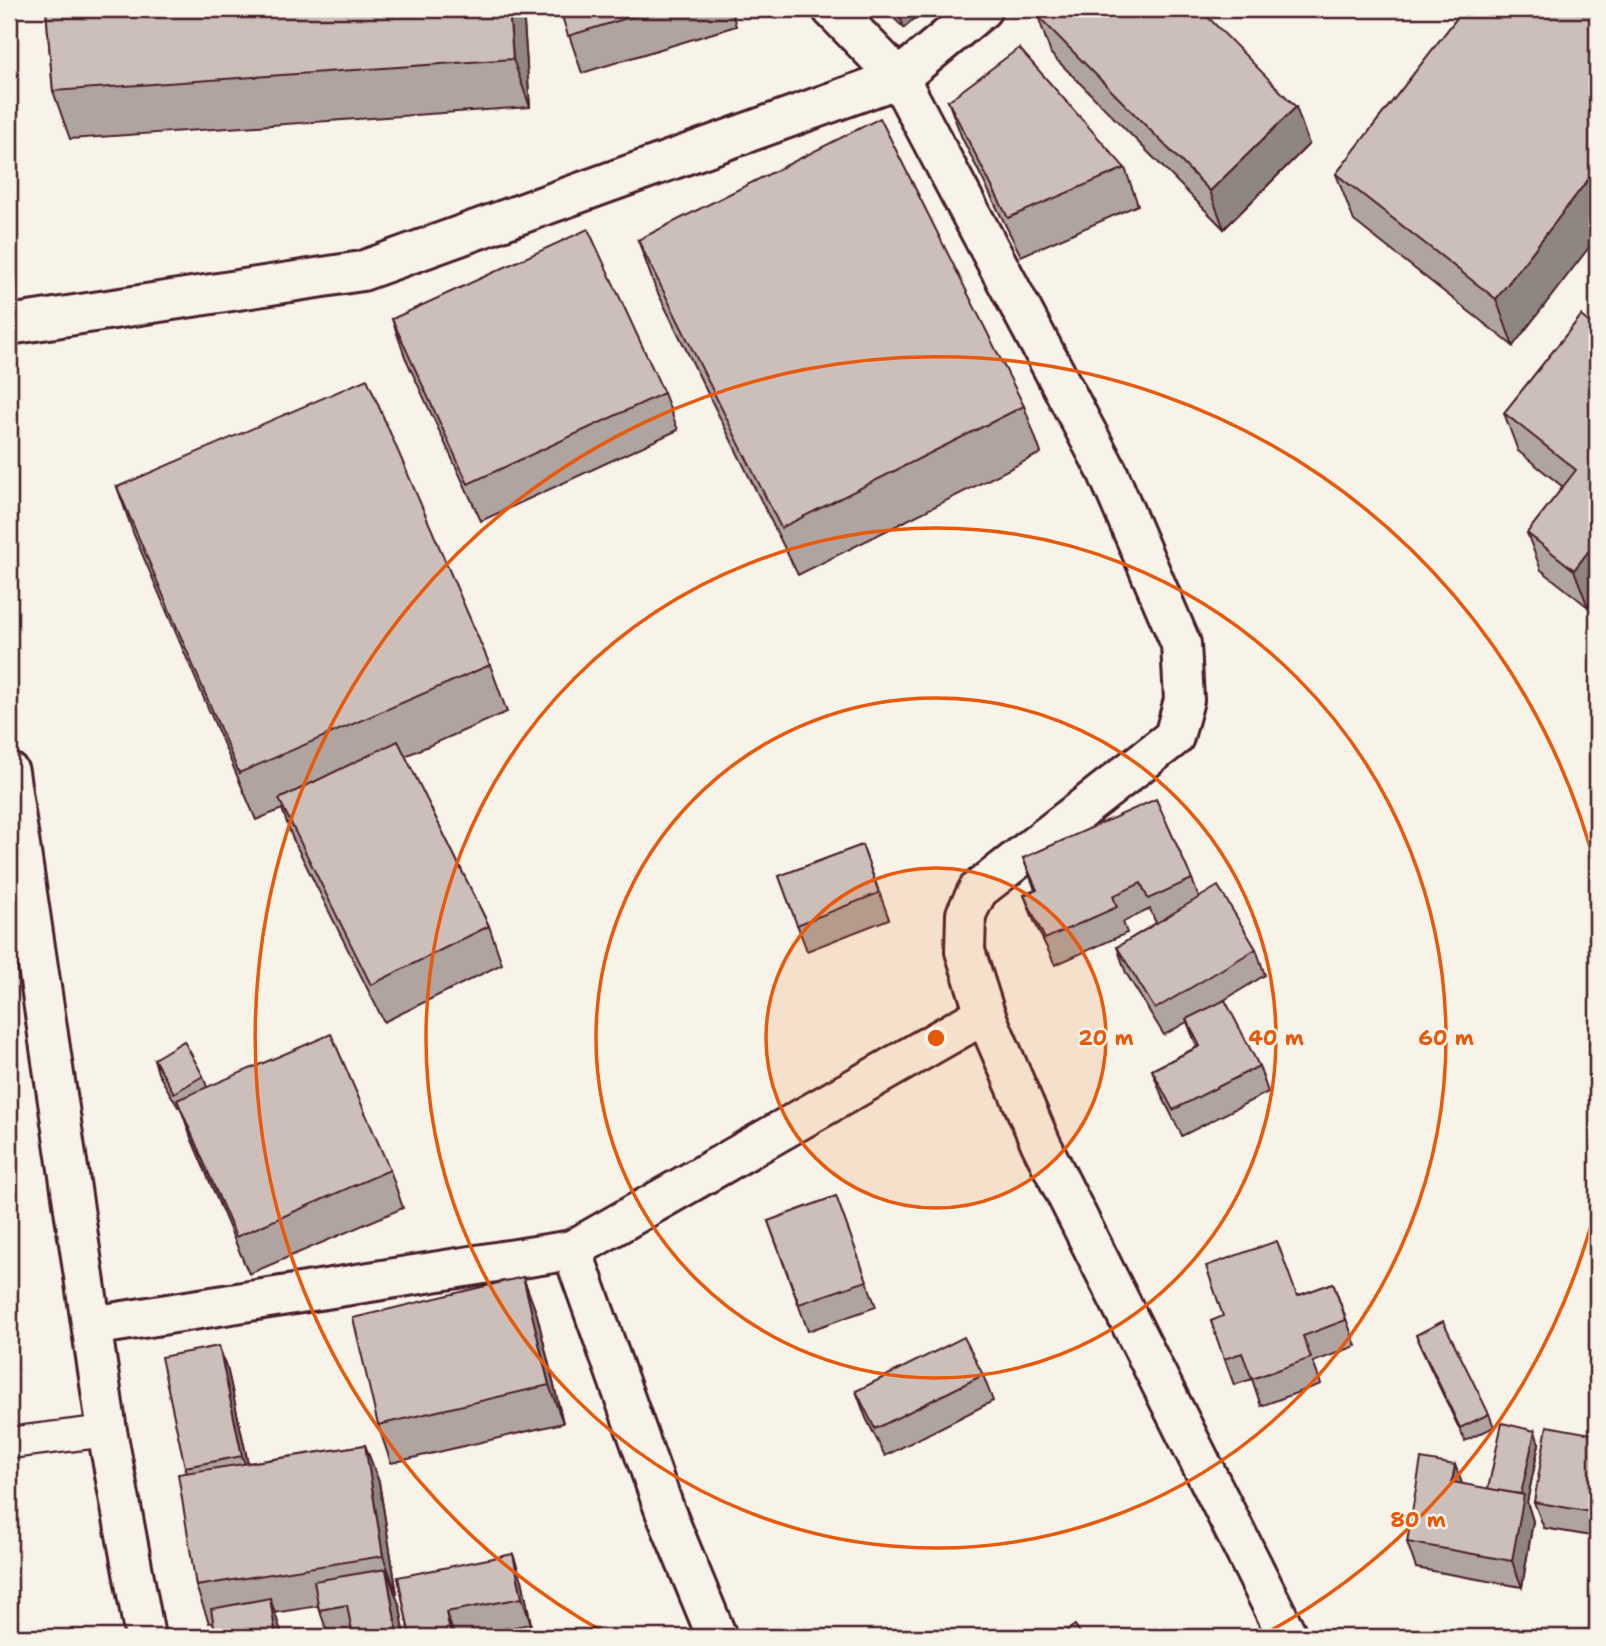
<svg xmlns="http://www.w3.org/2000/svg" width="1606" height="1646" font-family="'Shantell Sans',sans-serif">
  <rect width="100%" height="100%" fill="#f7f3e8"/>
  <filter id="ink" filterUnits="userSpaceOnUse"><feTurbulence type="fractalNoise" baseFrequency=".0143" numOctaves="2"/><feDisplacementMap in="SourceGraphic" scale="14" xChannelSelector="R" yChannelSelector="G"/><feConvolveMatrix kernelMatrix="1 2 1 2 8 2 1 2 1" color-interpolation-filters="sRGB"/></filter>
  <g filter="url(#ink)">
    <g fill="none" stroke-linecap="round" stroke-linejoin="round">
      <defs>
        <path id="lane" d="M 9,1443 L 107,1431"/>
        <g id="street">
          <path d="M 832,9 L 899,78 L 1107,471 L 1181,644 L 1184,700 L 1174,737 L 978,890 L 966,914 L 965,951 L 985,1014 L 1041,1144 L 1288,1637"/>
          <path d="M 9,325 L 362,271 L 899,78 L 982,9"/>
          <path d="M 9,772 L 107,1431 L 145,1637"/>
          <path d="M 92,1326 L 572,1250"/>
          <path d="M 717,1637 L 665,1511 L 572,1250 L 985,1014"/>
        </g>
      </defs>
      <use href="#lane" stroke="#4a1f2b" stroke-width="35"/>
      <use href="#street" stroke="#4a1f2b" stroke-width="44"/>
      <use href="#lane" stroke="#f7f3e8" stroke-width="30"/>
      <use href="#street" stroke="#f7f3e8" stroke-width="38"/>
    </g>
    <g fill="#afa49f" stroke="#4a1f2b" stroke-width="2">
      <path d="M 46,9 L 523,9 L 530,107 L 70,139 L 53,91 Z"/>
      <path d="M 560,9 L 731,9 L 736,26 L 582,73 Z"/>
      <path d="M 884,9 L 926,9 L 904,28 Z"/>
      <path d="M 1464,9 L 1513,346 L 1354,221 L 1336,174 Z"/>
      <path d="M 1038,16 L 1309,144 L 1224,229 L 1051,54 Z"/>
      <path d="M 948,101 L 1125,168 L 1138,205 L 1021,256 L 962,138 Z"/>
      <path d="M 638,240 L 1024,406 L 1041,453 L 798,575 L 655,287 Z"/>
      <path d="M 1581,316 L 1588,607 L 1541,570 L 1527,533 L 1563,487 L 1518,451 L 1504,413 Z"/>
      <path d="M 392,319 L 664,393 L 678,430 L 481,521 L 405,357 Z"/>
      <path d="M 117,487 L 490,665 L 507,712 L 405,756 L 489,926 L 502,964 L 384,1022 L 292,837 L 282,809 L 256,820 L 134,535 Z"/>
      <path d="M 862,845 L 889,919 L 807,951 L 779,876 Z"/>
      <path d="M 1023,858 L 1192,879 L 1199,898 L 1256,949 L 1265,975 L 1221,1002 L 1259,1066 L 1268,1092 L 1182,1136 L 1162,1096 L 1152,1070 L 1197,1047 L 1187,1022 L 1164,1035 L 1126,973 L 1117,947 L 1156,923 L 1150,909 L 1123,922 L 1127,933 L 1055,965 L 1034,921 L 1024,895 L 1035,890 Z"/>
      <path d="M 154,1059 L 203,1076 L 207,1087 L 390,1170 L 403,1208 L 249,1274 L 191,1138 L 180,1106 L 178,1107 L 158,1073 Z"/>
      <path d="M 836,1196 L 876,1307 L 808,1331 L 768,1221 Z"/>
      <path d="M 523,1277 L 537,1315 L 563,1423 L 391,1463 L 378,1425 Z"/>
      <path d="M 1333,1283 L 1356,1346 L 1313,1362 L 1321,1384 L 1261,1406 L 1252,1379 L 1234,1385 L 1211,1321 L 1297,1296 Z"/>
      <path d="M 1416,1335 L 1489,1414 L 1494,1427 L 1465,1441 L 1421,1348 Z"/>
      <path d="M 228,1372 L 248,1463 L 365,1445 L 379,1482 L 397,1594 L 395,1594 L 400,1607 L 405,1637 L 329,1637 L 318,1606 L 209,1623 L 196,1586 L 187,1473 L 185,1467 Z"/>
      <path d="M 983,1375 L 993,1401 L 885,1456 L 866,1418 L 856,1391 Z"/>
      <path d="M 1597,1435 L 1597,1537 L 1544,1528 L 1534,1502 Z"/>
      <path d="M 1539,1444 L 1527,1502 L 1533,1521 L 1522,1587 L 1416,1568 L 1407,1542 L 1455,1465 L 1462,1484 L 1488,1489 Z"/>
      <path d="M 398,1577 L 522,1580 L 531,1624 L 458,1637 L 410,1637 Z"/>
    </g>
    <g fill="#8f8682" stroke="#4a1f2b" stroke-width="2">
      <path d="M 509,9 L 523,9 L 530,107 L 513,59 Z"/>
      <path d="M 897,9 L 926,9 L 904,28 Z"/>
      <path d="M 1296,107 L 1309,144 L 1224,229 L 1210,191 Z"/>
      <path d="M 1597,168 L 1597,237 L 1513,346 L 1496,299 Z"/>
      <path d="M 1597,540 L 1597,595 L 1588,607 L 1574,570 Z"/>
      <path d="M 523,1277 L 537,1315 L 563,1423 L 549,1385 Z"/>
      <path d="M 219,1346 L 228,1372 L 252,1482 L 242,1456 Z"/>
      <path d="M 1535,1431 L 1539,1444 L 1527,1502 L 1533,1521 L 1522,1587 L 1512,1561 L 1520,1495 Z"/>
      <path d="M 365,1445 L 379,1482 L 397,1594 L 383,1556 Z"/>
      <path d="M 1455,1465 L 1465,1491 L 1452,1482 Z"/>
      <path d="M 513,1554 L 522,1580 L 531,1624 L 522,1598 Z"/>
      <path d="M 386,1569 L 400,1607 L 405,1637 L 398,1637 Z"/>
      <path d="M 270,1598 L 283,1637 L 276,1637 Z"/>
      <path d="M 446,1612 L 455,1637 L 451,1637 Z"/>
    </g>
    <g fill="#ccbfb9" stroke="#4a1f2b" stroke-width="2">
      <path d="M 46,9 L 509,9 L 513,59 L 53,91 Z"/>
      <path d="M 560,9 L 657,9 L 568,36 Z"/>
      <path d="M 1045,9 L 1200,9 L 1296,107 L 1210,191 L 1038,16 Z"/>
      <path d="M 1464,9 L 1597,9 L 1597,168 L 1496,299 L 1336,174 Z"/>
      <path d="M 1019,48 L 1125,168 L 1008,218 L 948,101 Z"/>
      <path d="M 880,118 L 1024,406 L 781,528 L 638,240 Z"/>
      <path d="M 588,229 L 664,393 L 468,484 L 392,319 Z"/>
      <path d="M 1581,316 L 1597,329 L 1597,540 L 1574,570 L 1527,533 L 1576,470 L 1504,413 Z"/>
      <path d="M 367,379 L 490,665 L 239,773 L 117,487 Z"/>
      <path d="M 398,741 L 489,926 L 371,985 L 279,799 Z"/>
      <path d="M 1156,799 L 1192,879 L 1148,899 L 1141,883 L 1113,896 L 1117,907 L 1045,939 L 1024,895 L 1037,890 L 1023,858 Z"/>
      <path d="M 862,845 L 879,893 L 797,925 L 779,876 Z"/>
      <path d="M 1218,886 L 1256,949 L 1155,1009 L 1117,947 Z"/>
      <path d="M 1225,1000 L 1259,1066 L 1173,1110 L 1152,1070 L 1200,1046 L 1186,1019 Z"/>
      <path d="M 331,1034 L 390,1170 L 236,1237 L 177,1100 Z"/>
      <path d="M 184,1041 L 203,1076 L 174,1093 L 154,1059 Z"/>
      <path d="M 836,1196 L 867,1281 L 799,1304 L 768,1221 Z"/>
      <path d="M 1277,1241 L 1297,1296 L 1333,1283 L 1346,1320 L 1303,1336 L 1311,1358 L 1252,1379 L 1242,1353 L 1224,1359 L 1211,1321 L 1223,1316 L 1206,1266 Z"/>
      <path d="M 523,1277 L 549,1385 L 378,1425 L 353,1318 Z"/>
      <path d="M 1443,1321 L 1489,1414 L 1460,1428 L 1416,1335 Z"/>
      <path d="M 964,1337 L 983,1375 L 875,1429 L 856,1391 Z"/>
      <path d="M 219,1346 L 242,1456 L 185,1467 L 161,1357 Z"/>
      <path d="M 1502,1423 L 1535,1431 L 1521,1494 L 1488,1489 Z"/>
      <path d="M 1547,1426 L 1597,1435 L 1597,1513 L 1534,1502 Z"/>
      <path d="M 365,1445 L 383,1556 L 196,1586 L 178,1474 Z"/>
      <path d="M 1421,1459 L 1455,1465 L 1452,1482 L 1524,1495 L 1512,1561 L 1407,1542 Z"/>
      <path d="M 513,1554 L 522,1598 L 446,1612 L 451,1637 L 410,1637 L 398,1577 Z"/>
      <path d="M 386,1569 L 398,1637 L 353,1637 L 347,1605 L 319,1610 L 314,1581 Z"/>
      <path d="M 270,1598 L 276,1637 L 216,1637 L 211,1609 Z"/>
      <path d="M 1075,1625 L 1083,1637 L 1058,1637 Z"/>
      <path d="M 522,1629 L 524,1637 L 477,1637 Z"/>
    </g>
  </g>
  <circle cx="936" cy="1038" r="170" fill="#e8590c" fill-opacity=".12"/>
  <g fill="none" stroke="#e8590c" stroke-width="3.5">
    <circle cx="936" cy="1038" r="170"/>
    <circle cx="936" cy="1038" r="340"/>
    <circle cx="936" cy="1038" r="510"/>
    <path d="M1597 1203A681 681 0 0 1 1261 1636M611 1636A681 681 0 1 1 1597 873"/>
  </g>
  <circle cx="936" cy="1038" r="10" fill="#e8590c" stroke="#f7f3e8" stroke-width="3.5"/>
  <g font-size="21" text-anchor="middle" font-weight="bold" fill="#e8590c" stroke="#f7f3e8" stroke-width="5" stroke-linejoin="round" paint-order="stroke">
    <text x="1106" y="1045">20 m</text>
    <text x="1276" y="1045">40 m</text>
    <text x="1446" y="1045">60 m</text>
    <text x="1418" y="1527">80 m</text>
  </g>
  <rect width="1606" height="1646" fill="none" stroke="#f7f3e8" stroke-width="35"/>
  <rect x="18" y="18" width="1571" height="1611" fill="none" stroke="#4a1f2b" stroke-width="2.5" filter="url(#ink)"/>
</svg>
